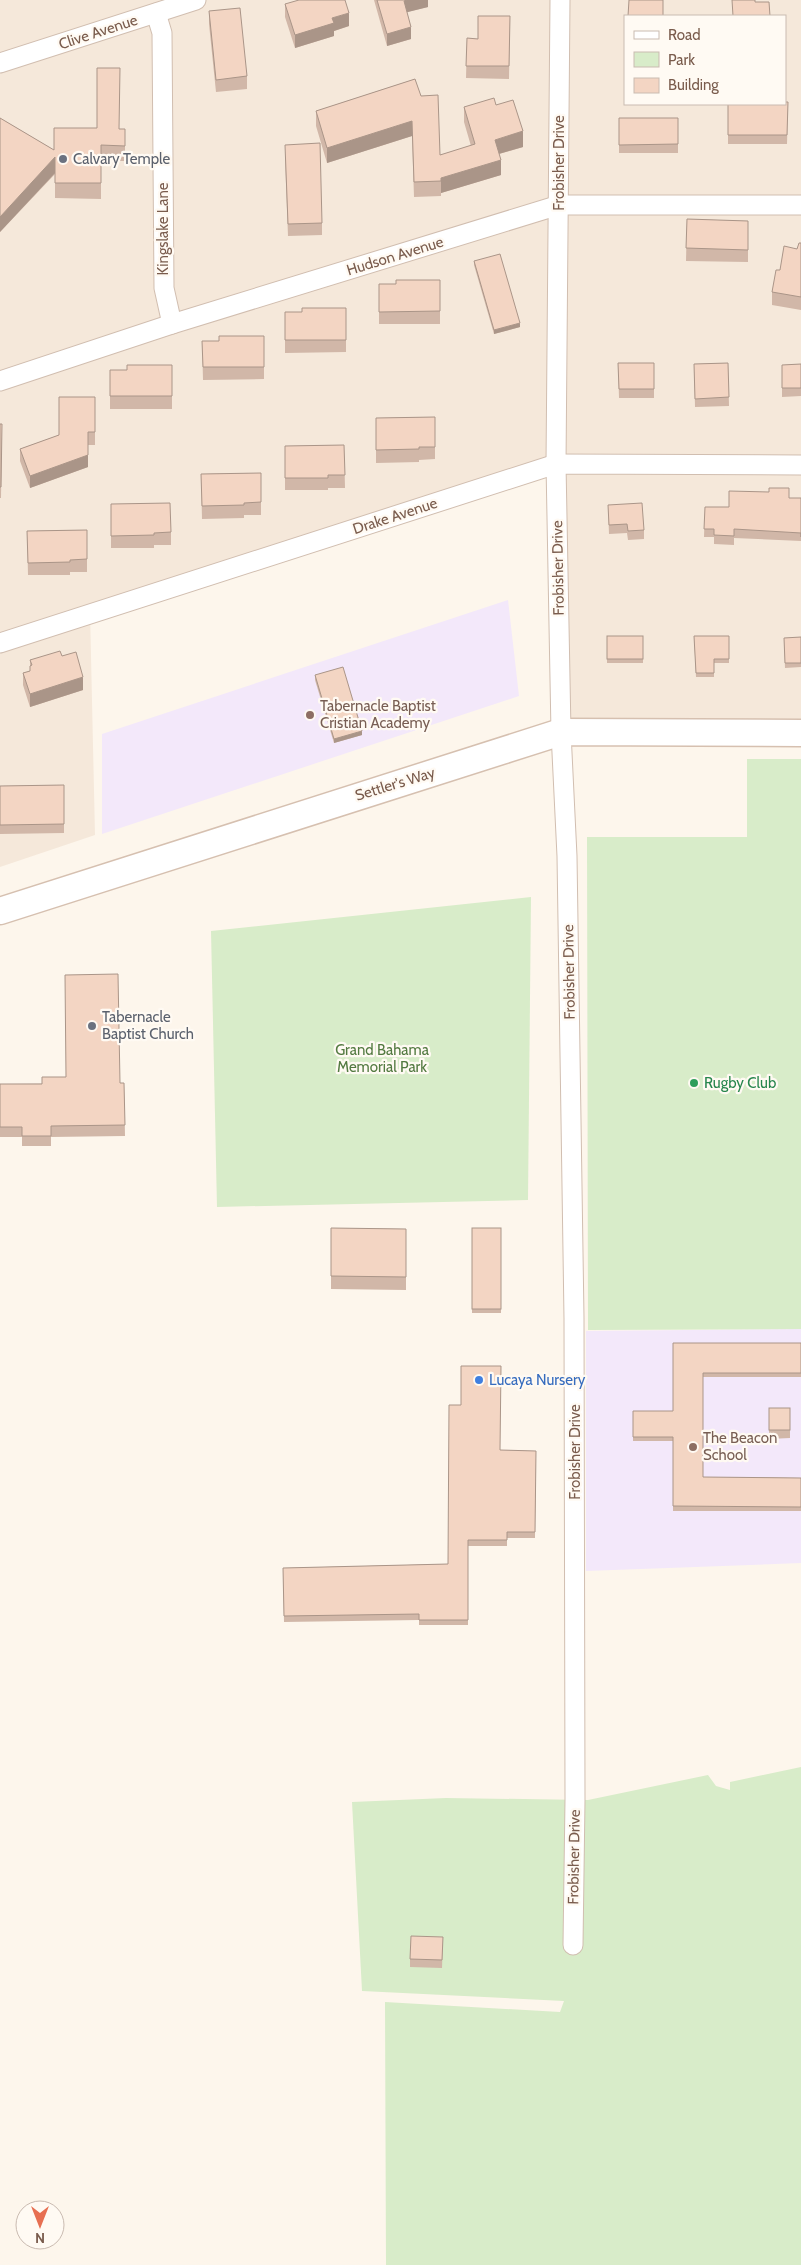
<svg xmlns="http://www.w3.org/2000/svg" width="801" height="2265" font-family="Cabin,sans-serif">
  <rect width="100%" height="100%" fill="#fdf6ec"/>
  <path fill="#f5e8da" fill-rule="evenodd" d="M 0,0 L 801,0 L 801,733 L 561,732 L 556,465 L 90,611 L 95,835 L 0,867 ZM 625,16 L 785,16 L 785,104 L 625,104 Z"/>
  <g fill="#f3e8fa">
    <path d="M 508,600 L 519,696 L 102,834 L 102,734 Z"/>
    <path d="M 801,1329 L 801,1563 L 586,1571 L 586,1331 Z"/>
  </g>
  <g fill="#d8ecc9">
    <path d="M 747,759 L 801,759 L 801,1329 L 588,1330 L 587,837 L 747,837 Z"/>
    <path d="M 531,897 L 528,1200 L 217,1207 L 211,931 Z"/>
    <path d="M 801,1767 L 801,2265 L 386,2265 L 385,2002 L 560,2012 L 564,2001 L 362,1991 L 352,1802 L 446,1798 L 588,1800 L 708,1775 L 716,1786 L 730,1790 L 730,1782 Z"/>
  </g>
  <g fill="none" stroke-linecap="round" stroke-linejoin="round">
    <defs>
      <g id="street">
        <path d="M 560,0 L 556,464 L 561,732 L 567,856 L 574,1318 L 575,1800 L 573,1945"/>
        <path d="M 156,13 L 162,33 L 164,288 L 172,324"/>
        <path d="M 0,63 L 196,0"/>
        <path d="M 0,381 L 172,324 L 559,205 L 801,205"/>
        <path d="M 0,643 L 556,464 L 801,465"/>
      </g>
      <path id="secondary" d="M 0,911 L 561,732 L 801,733"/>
    </defs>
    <use href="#street" stroke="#d1beb0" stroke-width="21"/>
    <use href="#secondary" stroke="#d6c0b0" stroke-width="29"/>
    <use href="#street" stroke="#fff" stroke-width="19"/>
    <use href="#secondary" stroke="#fff" stroke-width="26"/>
  </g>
  <g fill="#d1b7a8">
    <path d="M 374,0 L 428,0 L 428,7 L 407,12 L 411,39 L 387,46 Z"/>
    <path d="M 285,4 L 349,26 L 334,31 L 334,36 L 295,48 L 285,17 Z"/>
    <path d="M 209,11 L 247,76 L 247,89 L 216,92 L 209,24 Z"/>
    <path d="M 510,16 L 509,79 L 466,78 L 467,38 L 478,39 Z"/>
    <path d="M 415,79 L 440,155 L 471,146 L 464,122 L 464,107 L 496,105 L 523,147 L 499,154 L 501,175 L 441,193 L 441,196 L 414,197 L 412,136 L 327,163 L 316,126 L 316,111 Z"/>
    <path d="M 788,102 L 787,144 L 728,144 L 728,104 Z"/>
    <path d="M 0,118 L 54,150 L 119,129 L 125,129 L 125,161 L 101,161 L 101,199 L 55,198 L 55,174 L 0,232 Z"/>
    <rect x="619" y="118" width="59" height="35"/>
    <path d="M 285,157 L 322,223 L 322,235 L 288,236 Z"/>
    <path d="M 687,219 L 748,221 L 748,262 L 686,261 Z"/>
    <path d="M 801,243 L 801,310 L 772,305 L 772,292 L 780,270 L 797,249 Z"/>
    <path d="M 474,261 L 520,327 L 494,334 L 474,265 Z"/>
    <path d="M 440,280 L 440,324 L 379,324 L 379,284 L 396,284 Z"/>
    <path d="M 346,308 L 346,352 L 285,353 L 285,312 L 302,312 Z"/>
    <path d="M 264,336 L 264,379 L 203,380 L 202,341 L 219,341 Z"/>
    <path d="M 618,363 L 654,363 L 654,398 L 619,398 Z"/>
    <path d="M 728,363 L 729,406 L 695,407 L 694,364 Z"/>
    <path d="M 801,364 L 801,396 L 782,397 L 782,365 Z"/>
    <path d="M 172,365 L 172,409 L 110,409 L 110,370 L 127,370 Z"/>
    <path d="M 95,397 L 95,445 L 88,445 L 88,467 L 30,488 L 20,461 L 20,449 L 59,435 Z"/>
    <path d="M 435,417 L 435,459 L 419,460 L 419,462 L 376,463 L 376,418 Z"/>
    <path d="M 0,424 L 2,424 L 1,498 L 0,498 Z"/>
    <path d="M 344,445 L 345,488 L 328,488 L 328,490 L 285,490 L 285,446 Z"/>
    <path d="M 261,473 L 261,515 L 244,515 L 244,518 L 202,519 L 201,474 Z"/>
    <path d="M 789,498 L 801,498 L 801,546 L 801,541 L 734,538 L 734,545 L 714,544 L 714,537 L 704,537 L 705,507 L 729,507 Z"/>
    <path d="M 111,504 L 171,532 L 171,545 L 154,545 L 154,548 L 111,548 Z"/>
    <path d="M 608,505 L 644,530 L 644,539 L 628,540 L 627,533 L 609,534 Z"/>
    <path d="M 87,530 L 87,572 L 70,572 L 70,575 L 28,575 L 27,531 Z"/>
    <rect x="607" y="636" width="36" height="27"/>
    <path d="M 694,636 L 729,636 L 729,663 L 714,663 L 714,677 L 696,677 Z"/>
    <path d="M 801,637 L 801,667 L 785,668 L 784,638 Z"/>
    <path d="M 62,656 L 83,690 L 30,707 L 23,685 L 23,673 L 30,671 L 30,660 Z"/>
    <path d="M 315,675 L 362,735 L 334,743 L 315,680 Z"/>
    <path d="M 64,785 L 64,833 L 0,834 L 0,786 Z"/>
    <path d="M 124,1083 L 125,1136 L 51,1137 L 51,1146 L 22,1146 L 22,1137 L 0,1137 L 0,1084 Z"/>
    <path d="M 331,1228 L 406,1229 L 406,1290 L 331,1289 Z"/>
    <rect x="472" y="1228" width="29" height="85"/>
    <path d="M 673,1343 L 801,1343 L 801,1377 L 703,1377 L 703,1477 L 801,1478 L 801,1511 L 673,1511 L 673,1441 L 633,1441 L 633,1411 L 673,1411 Z"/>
    <path d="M 461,1405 L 500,1450 L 536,1451 L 535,1538 L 507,1538 L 507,1546 L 468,1546 L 468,1625 L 419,1625 L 419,1620 L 284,1622 L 283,1568 L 448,1564 Z"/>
    <path d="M 769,1408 L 790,1408 L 790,1438 L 769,1439 Z"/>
    <path d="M 443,1937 L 442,1968 L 410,1967 L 410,1959 Z"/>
  </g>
  <g fill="#aa9588">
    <path d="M 407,0 L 428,0 L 428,7 L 404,13 L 404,1 Z"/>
    <path d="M 349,13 L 349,26 L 334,31 L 334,36 L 295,48 L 295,35 L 332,18 Z"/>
    <path d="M 411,27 L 411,39 L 387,46 L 387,34 Z"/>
    <path d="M 412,121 L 412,136 L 327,163 L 327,148 Z"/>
    <path d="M 523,131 L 523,147 L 495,155 L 495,140 Z"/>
    <path d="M 55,157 L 55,173 L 0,232 L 0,217 Z"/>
    <path d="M 501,160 L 501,175 L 441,193 L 441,178 Z"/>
    <path d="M 520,323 L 520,327 L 494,334 L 494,330 Z"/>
    <path d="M 88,455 L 88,467 L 30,488 L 30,476 Z"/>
    <path d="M 83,677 L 83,690 L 30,707 L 30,694 Z"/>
    <path d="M 362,731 L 362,735 L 334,743 L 334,739 Z"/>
  </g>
  <g fill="#f3d5c3" stroke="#aa9588">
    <path d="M 299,0 L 345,0 L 349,13 L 332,18 L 334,23 L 295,35 L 285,4 Z"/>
    <path d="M 377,0 L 407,0 L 404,1 L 411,27 L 387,34 Z"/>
    <path d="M 629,0 L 663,0 L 663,16 L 628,16 Z"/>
    <path d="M 732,0 L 755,0 L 755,2 L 769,2 L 770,16 L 733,16 Z"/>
    <path d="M 240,8 L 247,76 L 216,80 L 209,11 Z"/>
    <path d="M 478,16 L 510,16 L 509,66 L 466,66 L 467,38 L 478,39 Z"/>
    <path d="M 97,68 L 120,68 L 119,129 L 125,129 L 125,146 L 101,145 L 101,183 L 55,183 L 55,157 L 0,217 L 0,118 L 54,150 L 54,128 L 97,128 Z"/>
    <path d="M 415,79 L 421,96 L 438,95 L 440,155 L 475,144 L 464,107 L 494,98 L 496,105 L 513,100 L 523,131 L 495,140 L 501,160 L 441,178 L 441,181 L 414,182 L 412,121 L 327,148 L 316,111 Z"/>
    <path d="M 785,102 L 788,102 L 787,135 L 728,135 L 728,104 L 785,104 Z"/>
    <path d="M 619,118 L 678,118 L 678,144 L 619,145 Z"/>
    <path d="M 320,143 L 322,223 L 288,224 L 285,145 Z"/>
    <path d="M 687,219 L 748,221 L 748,250 L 686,248 Z"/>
    <path d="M 799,243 L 801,243 L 801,297 L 772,292 L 776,270 L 780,270 L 784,246 L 797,249 Z"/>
    <path d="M 500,254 L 520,323 L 494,330 L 474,261 Z"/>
    <path d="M 396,280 L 440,280 L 440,311 L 379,312 L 379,284 L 396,284 Z"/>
    <path d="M 302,308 L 346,308 L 346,340 L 285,340 L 285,312 L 302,312 Z"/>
    <path d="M 219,336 L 264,336 L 264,367 L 203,367 L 202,341 L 219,341 Z"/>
    <path d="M 618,363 L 654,363 L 654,389 L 619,389 Z"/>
    <path d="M 728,363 L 729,397 L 695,399 L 694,364 Z"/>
    <path d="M 801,364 L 801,388 L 782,388 L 782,365 Z"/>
    <path d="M 127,365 L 172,365 L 172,396 L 110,396 L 110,370 L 127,370 Z"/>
    <path d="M 59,397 L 95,397 L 95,432 L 88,432 L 88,455 L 30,476 L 20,449 L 59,435 Z"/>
    <path d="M 435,417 L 435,447 L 419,447 L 419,449 L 376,450 L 376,418 Z"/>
    <path d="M 0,424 L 2,424 L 1,487 L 0,487 Z"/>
    <path d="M 344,445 L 345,475 L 328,475 L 328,478 L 285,478 L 285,446 Z"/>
    <path d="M 261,473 L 261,502 L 244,503 L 244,505 L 202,506 L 201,474 Z"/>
    <path d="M 769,488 L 789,488 L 789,498 L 801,498 L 801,537 L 801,533 L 734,529 L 734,536 L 714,535 L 714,529 L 704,529 L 705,507 L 729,507 L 729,491 L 769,492 Z"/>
    <path d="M 170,503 L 171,532 L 154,533 L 154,535 L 111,536 L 111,504 Z"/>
    <path d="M 642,503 L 644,530 L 628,531 L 627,524 L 609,525 L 608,505 Z"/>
    <path d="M 87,530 L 87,559 L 70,560 L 70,562 L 28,563 L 27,531 Z"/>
    <rect x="607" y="636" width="36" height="23"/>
    <path d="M 694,636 L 729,636 L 729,659 L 714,659 L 714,673 L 696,673 Z"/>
    <path d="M 801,637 L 801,663 L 785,663 L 784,638 Z"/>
    <path d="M 60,651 L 62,656 L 76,652 L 83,677 L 30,694 L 23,673 L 30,671 L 30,666 L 32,665 L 30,660 Z"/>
    <path d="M 343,667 L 362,731 L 334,739 L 315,675 Z"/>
    <path d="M 64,785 L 64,824 L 0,825 L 0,786 Z"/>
    <path d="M 118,974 L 120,1083 L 124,1083 L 125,1125 L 51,1126 L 51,1136 L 22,1136 L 22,1127 L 0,1127 L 0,1084 L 42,1084 L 42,1077 L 66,1077 L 65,975 Z"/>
    <path d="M 331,1228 L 406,1229 L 406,1277 L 331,1276 Z"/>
    <rect x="472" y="1228" width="29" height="81"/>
    <path d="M 673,1343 L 801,1343 L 801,1373 L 703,1373 L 703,1477 L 801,1478 L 801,1507 L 673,1506 L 673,1437 L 633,1437 L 633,1411 L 673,1411 Z"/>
    <path d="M 461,1366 L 501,1366 L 500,1450 L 536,1451 L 535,1532 L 507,1532 L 507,1540 L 468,1540 L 468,1620 L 419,1620 L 419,1614 L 284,1616 L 283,1568 L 448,1564 L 449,1405 L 461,1405 Z"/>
    <rect x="769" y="1408" width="21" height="22"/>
    <path d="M 411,1936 L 443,1937 L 442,1960 L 410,1959 Z"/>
  </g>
  <g fill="#6b7280" stroke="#fffaf3" stroke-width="2">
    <circle cx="63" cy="159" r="5"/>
    <circle cx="92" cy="1026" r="5"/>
  </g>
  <g fill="#8d6e63" stroke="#fffaf3" stroke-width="2">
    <circle cx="310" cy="715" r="5"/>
    <circle cx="693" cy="1447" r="5"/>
  </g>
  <circle fill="#2e9e5b" stroke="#fffaf3" stroke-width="2" cx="694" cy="1083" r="5"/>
  <circle fill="#3f7fe0" stroke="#fffaf3" stroke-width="2" cx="479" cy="1380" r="5"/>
  <g text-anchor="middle" stroke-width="4.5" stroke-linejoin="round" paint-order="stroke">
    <g font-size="15" fill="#7a5c4d" stroke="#fffaf3">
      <text transform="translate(98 32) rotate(-18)" y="5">Clive Avenue</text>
      <text transform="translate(559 163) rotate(-90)" y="5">Frobisher Drive</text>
      <text transform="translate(163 229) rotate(-90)" y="5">Kingslake Lane</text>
      <text transform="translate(395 256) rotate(-17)" y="5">Hudson Avenue</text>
      <text transform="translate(395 516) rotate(-18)" y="5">Drake Avenue</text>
      <text transform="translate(558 568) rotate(-91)" y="5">Frobisher Drive</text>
      <text transform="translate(395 784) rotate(-17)" y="5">Settler's Way</text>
      <text transform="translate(569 972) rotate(-91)" y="5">Frobisher Drive</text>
      <text transform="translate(575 1452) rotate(-90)" y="5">Frobisher Drive</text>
      <text transform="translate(574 1857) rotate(-89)" y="5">Frobisher Drive</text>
    </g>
    <g font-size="15" fill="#5b616d" stroke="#fffaf3" text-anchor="start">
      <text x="73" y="164">Calvary Temple</text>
      <text x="102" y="1022">Tabernacle<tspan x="102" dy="17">Baptist Church</tspan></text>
    </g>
    <g font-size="15" fill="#785e54" stroke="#fffaf3" text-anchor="start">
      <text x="320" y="711">Tabernacle Baptist<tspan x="320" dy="17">Cristian Academy</tspan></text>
      <text x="703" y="1443">The Beacon<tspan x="703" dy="17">School</tspan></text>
    </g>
    <g font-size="15" fill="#537a41" stroke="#fffaf3">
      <text x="382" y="1055">Grand Bahama<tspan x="382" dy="17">Memorial Park</tspan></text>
    </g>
    <g font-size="15" fill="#27864d" stroke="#fffaf3" text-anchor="start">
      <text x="704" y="1088">Rugby Club</text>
    </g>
    <g font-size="15" fill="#366cbe" stroke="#fffaf3" text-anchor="start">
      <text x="489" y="1385">Lucaya Nursery</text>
    </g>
  </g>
  <rect x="624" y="15" width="162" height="90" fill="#fffaf3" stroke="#cabbb1"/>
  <rect x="634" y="31" width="25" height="8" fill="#ffffff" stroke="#cabbb1"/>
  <text x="668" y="40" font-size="15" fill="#7a5c4d">Road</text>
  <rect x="634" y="52" width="25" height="15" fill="#d8ecc9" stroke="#cabbb1"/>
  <text x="668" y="65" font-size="15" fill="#7a5c4d">Park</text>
  <rect x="634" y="78" width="25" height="15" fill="#f3d5c3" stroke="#cabbb1"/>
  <text x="668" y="90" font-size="15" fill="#7a5c4d">Building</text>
  <g transform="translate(40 2225) rotate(180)"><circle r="24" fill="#fffaf3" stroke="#cabbb1"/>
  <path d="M0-4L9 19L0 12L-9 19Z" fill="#e76f51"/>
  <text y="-8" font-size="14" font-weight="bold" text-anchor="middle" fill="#7a5c4d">N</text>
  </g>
</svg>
